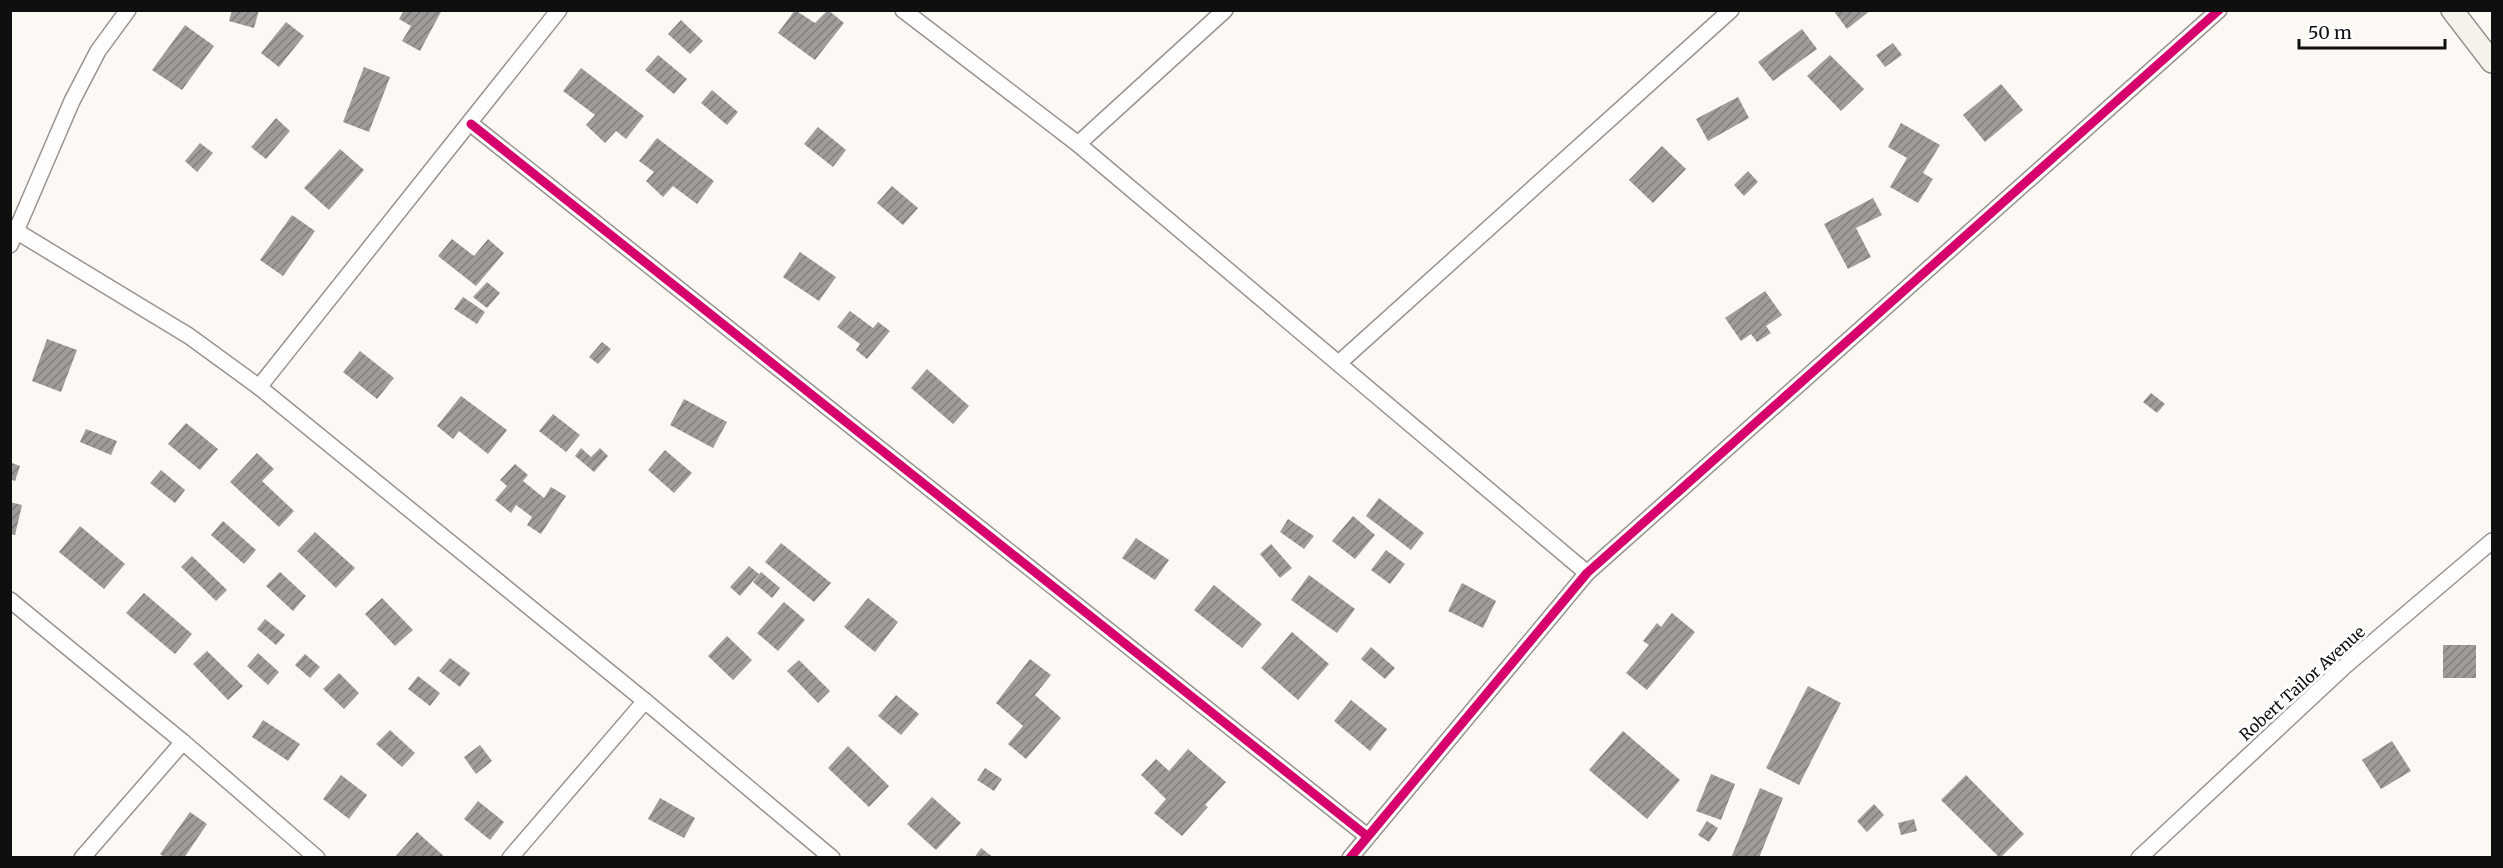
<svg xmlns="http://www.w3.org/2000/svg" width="2503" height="868" font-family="Merriweather,serif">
  <defs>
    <pattern id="building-hatch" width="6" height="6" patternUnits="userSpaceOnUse" patternTransform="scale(1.5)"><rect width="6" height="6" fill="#9f9c99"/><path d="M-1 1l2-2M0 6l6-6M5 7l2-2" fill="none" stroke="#807e7b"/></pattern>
  </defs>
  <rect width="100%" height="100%" fill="#fcf9f4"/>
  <g fill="url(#building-hatch)">
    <path d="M 232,10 L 259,10 L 254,28 L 229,21 Z"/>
    <path d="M 404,10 L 442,10 L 420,51 L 402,41 L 411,26 L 399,19 Z"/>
    <path d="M 795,10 L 815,23 L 828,10 L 844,23 L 815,60 L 778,33 Z"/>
    <path d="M 1833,10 L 1871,10 L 1847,29 Z"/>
    <path d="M 681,20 L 703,41 L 690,54 L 668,34 Z"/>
    <path d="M 286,22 L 304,36 L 279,67 L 261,53 Z"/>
    <path d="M 185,25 L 214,46 L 182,90 L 152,70 Z"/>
    <path d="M 1802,29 L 1817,49 L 1773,81 L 1758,62 Z"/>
    <path d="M 1893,43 L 1902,55 L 1885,67 L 1876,55 Z"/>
    <path d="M 658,55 L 687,79 L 674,94 L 645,70 Z"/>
    <path d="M 1830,55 L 1864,89 L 1841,111 L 1807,76 Z"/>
    <path d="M 364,67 L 390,77 L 369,132 L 343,122 Z"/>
    <path d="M 581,68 L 644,116 L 626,139 L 616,131 L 605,143 L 586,125 L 595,115 L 563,91 Z"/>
    <path d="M 2001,84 L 2023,110 L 1985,142 L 1963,115 Z"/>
    <path d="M 712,90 L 738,112 L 727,125 L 701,103 Z"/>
    <path d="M 1738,97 L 1749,118 L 1708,141 L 1696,119 Z"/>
    <path d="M 276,118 L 290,131 L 266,159 L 251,147 Z"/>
    <path d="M 1901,123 L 1940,145 L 1923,173 L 1933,179 L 1918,203 L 1890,187 L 1907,158 L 1888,147 Z"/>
    <path d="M 818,127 L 846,150 L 833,167 L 804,144 Z"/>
    <path d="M 657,138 L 714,181 L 697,204 L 673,186 L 663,197 L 646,181 L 654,172 L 639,161 Z"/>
    <path d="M 200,143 L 213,153 L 197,172 L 185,161 Z"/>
    <path d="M 1662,146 L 1686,169 L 1653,203 L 1629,180 Z"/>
    <path d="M 340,149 L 364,170 L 329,210 L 304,188 Z"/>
    <path d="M 1748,171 L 1758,182 L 1744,196 L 1734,185 Z"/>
    <path d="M 892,186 L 918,208 L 903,225 L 877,203 Z"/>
    <path d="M 1873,198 L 1882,215 L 1856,228 L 1871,257 L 1848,269 L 1824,224 Z"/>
    <path d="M 292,215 L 315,231 L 283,276 L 260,260 Z"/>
    <path d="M 452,239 L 474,256 L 488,239 L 504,253 L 476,286 L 438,256 Z"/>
    <path d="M 800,252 L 836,277 L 819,301 L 783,277 Z"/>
    <path d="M 487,282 L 500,293 L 487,308 L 473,297 Z"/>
    <path d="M 1765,291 L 1782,315 L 1766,326 L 1771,333 L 1757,342 L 1751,334 L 1741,341 L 1725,318 Z"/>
    <path d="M 463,297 L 485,312 L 477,324 L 454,309 Z"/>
    <path d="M 850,311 L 873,328 L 878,322 L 890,331 L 867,359 L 856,350 L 860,344 L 837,327 Z"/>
    <path d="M 47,339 L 77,350 L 61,392 L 32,381 Z"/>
    <path d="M 602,342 L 611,349 L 598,364 L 589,357 Z"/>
    <path d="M 360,351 L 394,378 L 377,399 L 343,372 Z"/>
    <path d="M 927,369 L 969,406 L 953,424 L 911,388 Z"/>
    <path d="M 2151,393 L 2165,404 L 2157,413 L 2143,402 Z"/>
    <path d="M 461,396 L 507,430 L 488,454 L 459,431 L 453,439 L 437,426 Z"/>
    <path d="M 684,399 L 727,422 L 713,448 L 670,425 Z"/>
    <path d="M 553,414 L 580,435 L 566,452 L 539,431 Z"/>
    <path d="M 186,423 L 218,449 L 200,470 L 168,444 Z"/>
    <path d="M 86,429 L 117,441 L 111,455 L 80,442 Z"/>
    <path d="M 581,448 L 591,457 L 600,448 L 608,456 L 594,472 L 575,456 Z"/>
    <path d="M 665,450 L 692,473 L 674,493 L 648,470 Z"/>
    <path d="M 257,453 L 274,469 L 262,481 L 294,511 L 279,527 L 230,482 Z"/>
    <path d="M 12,463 L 20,466 L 15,481 L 10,479 Z"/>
    <path d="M 515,464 L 528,475 L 523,481 L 544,498 L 551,487 L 566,496 L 541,534 L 527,525 L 532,517 L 516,505 L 511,513 L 495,500 L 507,486 L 500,480 Z"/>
    <path d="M 161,470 L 185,490 L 175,503 L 150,483 Z"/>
    <path d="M 1379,498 L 1424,533 L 1411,550 L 1366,516 Z"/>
    <path d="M 10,502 L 22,505 L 15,535 L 10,534 Z"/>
    <path d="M 1353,516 L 1375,535 L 1355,559 L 1332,541 Z"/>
    <path d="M 1288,519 L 1314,536 L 1304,549 L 1280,532 Z"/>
    <path d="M 223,521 L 256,550 L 244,564 L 211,535 Z"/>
    <path d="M 80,526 L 125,564 L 104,589 L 59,552 Z"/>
    <path d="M 315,532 L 355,568 L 336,588 L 297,551 Z"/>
    <path d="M 1136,538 L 1169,560 L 1155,580 L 1122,558 Z"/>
    <path d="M 781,543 L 831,583 L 814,602 L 765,562 Z"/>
    <path d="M 1271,544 L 1292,568 L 1280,578 L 1260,554 Z"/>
    <path d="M 1386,550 L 1405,564 L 1390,584 L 1371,570 Z"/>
    <path d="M 192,556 L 227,590 L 216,601 L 181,567 Z"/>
    <path d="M 749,566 L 759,574 L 740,596 L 730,587 Z"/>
    <path d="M 280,572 L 306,596 L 293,611 L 266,586 Z"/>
    <path d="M 761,572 L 780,588 L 772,598 L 753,582 Z"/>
    <path d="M 1309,575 L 1355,609 L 1337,633 L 1291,600 Z"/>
    <path d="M 1462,583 L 1496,601 L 1483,628 L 1448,611 Z"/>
    <path d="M 1214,585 L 1262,624 L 1242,648 L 1194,610 Z"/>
    <path d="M 144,593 L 192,634 L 175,654 L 126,613 Z"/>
    <path d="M 382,598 L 413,630 L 395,646 L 365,614 Z"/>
    <path d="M 868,598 L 898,622 L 875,652 L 844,627 Z"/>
    <path d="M 784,602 L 805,620 L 778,651 L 757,633 Z"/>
    <path d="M 1672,613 L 1695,632 L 1647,690 L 1626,673 L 1649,645 L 1643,641 L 1657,623 L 1661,627 Z"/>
    <path d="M 265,619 L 285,635 L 276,645 L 257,629 Z"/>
    <path d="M 1292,632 L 1329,664 L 1298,700 L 1261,668 Z"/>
    <path d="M 727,636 L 752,660 L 733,680 L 708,656 Z"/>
    <rect x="2443" y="645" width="33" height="33"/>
    <path d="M 1371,647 L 1395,668 L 1385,679 L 1361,659 Z"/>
    <path d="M 207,651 L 243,686 L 228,700 L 193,664 Z"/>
    <path d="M 258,653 L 279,672 L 268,685 L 247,666 Z"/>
    <path d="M 305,654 L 320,667 L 310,678 L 295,665 Z"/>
    <path d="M 450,658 L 470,673 L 460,687 L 439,671 Z"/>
    <path d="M 1030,659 L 1051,675 L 1035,695 L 1061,718 L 1026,759 L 1008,744 L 1023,726 L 996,703 Z"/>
    <path d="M 799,660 L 830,691 L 818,703 L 787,671 Z"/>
    <path d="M 339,673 L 359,693 L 344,709 L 323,689 Z"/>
    <path d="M 418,676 L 440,693 L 430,706 L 408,689 Z"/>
    <path d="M 1808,686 L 1841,703 L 1799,785 L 1766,768 Z"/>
    <path d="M 896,695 L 919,714 L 901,735 L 878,716 Z"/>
    <path d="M 1351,700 L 1387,729 L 1370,751 L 1334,721 Z"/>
    <path d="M 263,720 L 300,744 L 288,761 L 252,737 Z"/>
    <path d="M 390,730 L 415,753 L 402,767 L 376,744 Z"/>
    <path d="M 1623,731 L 1680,780 L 1647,819 L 1589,770 Z"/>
    <path d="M 2392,741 L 2411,771 L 2381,789 L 2362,760 Z"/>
    <path d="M 480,745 L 492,761 L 476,774 L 464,757 Z"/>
    <path d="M 848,746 L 889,786 L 869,807 L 828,768 Z"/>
    <path d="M 1188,749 L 1226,782 L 1205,805 L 1208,807 L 1182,836 L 1154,813 L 1166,799 L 1141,775 L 1156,759 L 1169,771 Z"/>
    <path d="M 985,768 L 1002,779 L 994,791 L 977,780 Z"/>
    <path d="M 1711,774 L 1735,784 L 1721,820 L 1696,811 Z"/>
    <path d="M 341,775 L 367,795 L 349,819 L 323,799 Z"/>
    <path d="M 1966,775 L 2024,834 L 2000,858 L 1941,800 Z"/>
    <path d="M 1760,788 L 1783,798 L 1759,858 L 1731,858 Z"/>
    <path d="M 932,797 L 961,823 L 936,850 L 907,824 Z"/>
    <path d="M 660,798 L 695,818 L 684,838 L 648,819 Z"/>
    <path d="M 478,801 L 504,822 L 490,840 L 464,819 Z"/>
    <path d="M 1874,804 L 1884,815 L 1867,832 L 1857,821 Z"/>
    <path d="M 190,812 L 207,824 L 184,858 L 166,858 L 160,854 Z"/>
    <path d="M 1914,819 L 1917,831 L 1901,835 L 1898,823 Z"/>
    <path d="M 1707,821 L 1718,828 L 1709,842 L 1698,835 Z"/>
    <path d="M 417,832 L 446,858 L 394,858 Z"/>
    <path d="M 981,848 L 994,858 L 974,858 Z"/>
  </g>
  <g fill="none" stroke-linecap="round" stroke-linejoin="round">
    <defs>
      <g id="minor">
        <path d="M 903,10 L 1078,144 L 1587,573"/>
        <path d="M 471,124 L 1367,836"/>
        <path d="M 1078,144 L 1225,10"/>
        <path d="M 16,231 L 189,336 L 259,387 L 645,701 L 832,858"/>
        <path d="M 10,245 L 72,101 L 98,51 L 128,10"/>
        <path d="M 1340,362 L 1731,10"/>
        <path d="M 259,387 L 559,10"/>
        <path d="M 10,600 L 183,742 L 317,858"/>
        <path d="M 82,858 L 183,742"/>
        <path d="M 510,858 L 645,701"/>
        <path d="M 1350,858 L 1587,573 L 2219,10"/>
        <path d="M 2139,858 L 2345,666 L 2492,541"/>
      </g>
      <path id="secondary" d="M 2452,10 L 2492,62"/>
    </defs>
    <use href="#minor" stroke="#969492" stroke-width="18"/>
    <use href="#secondary" stroke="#8c8b89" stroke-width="24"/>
    <use href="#minor" stroke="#fffefd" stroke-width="15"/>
    <use href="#secondary" stroke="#f5f2ea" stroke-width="21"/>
    <defs>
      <g id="cycleway">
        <path d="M 471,124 L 1367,836"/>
        <path d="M 1350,858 L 1587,573 L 2219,10"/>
      </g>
    </defs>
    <use href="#cycleway" stroke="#fff" stroke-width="13"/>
    <use href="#cycleway" stroke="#d6006c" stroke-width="9"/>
  </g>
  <g text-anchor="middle" stroke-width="6" stroke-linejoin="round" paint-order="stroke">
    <g font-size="16" fill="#0f0f0f" stroke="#fff">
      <text transform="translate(2302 683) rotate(-42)" y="6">Robert Tailor Avenue</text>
    </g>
  </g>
  <rect width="2503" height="868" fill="none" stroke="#0f0f0f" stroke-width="24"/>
  <path d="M2299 39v9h146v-9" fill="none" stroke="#0f0f0f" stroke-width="3"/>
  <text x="2308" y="39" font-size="18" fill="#0f0f0f" stroke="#ffffff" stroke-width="4.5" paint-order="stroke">50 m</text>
</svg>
